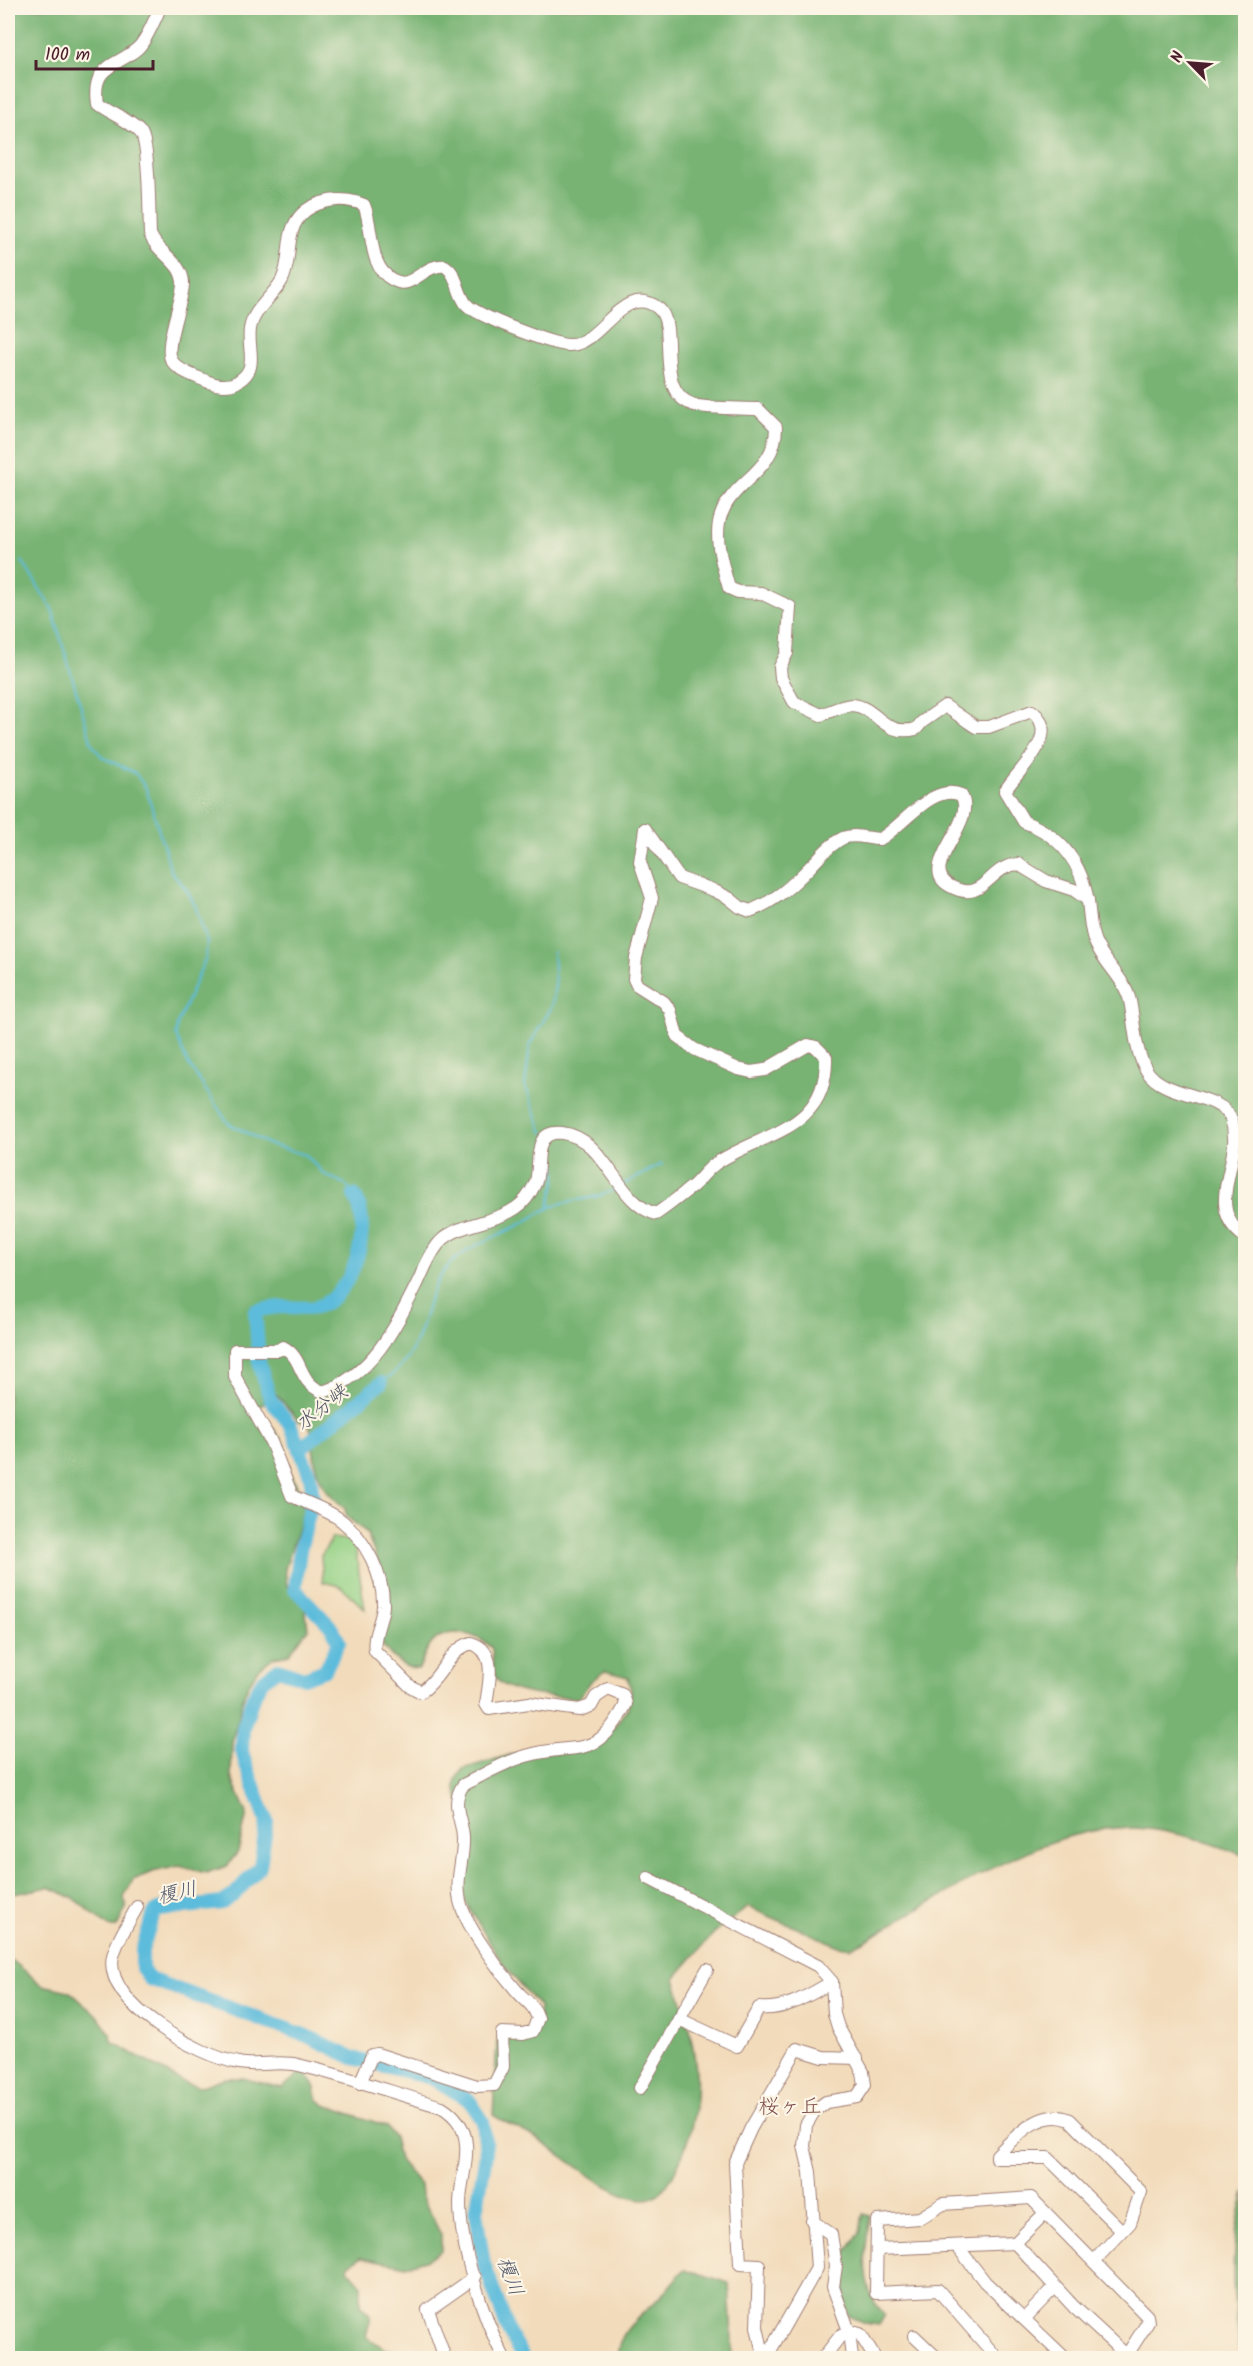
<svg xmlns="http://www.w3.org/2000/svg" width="1253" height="2366" font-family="Kalam,'Klee One',sans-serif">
  <rect width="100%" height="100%" fill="#fcf5e5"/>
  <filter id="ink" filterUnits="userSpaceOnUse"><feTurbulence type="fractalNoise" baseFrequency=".0167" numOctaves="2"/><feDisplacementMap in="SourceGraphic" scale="12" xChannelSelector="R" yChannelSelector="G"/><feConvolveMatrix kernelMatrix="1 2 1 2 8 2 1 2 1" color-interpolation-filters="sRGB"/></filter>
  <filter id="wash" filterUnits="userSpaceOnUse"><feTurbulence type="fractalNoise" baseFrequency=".008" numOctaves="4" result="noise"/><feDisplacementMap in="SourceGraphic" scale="24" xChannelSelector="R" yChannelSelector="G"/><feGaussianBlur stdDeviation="1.35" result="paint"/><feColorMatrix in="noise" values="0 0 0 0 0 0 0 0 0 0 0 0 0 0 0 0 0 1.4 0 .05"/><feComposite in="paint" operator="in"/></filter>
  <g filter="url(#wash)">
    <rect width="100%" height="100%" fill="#f2dbbb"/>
    <path fill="#95d186" stroke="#707858" stroke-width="1.5" d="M 332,1538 L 354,1541 L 365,1609 L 340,1586 L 323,1582 L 321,1556 Z"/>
    <g fill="#78b373" stroke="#61694f" stroke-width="1.5">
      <path d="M 8,8 L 1245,8 L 1245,1856 C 1206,1840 1159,1826 1116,1828 C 1041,1833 971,1881 906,1916 C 887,1926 871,1940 851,1948 L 839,1946 L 748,1907 L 714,1933 L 675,1978 C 696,2048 710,2099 676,2169 C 670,2182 661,2198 645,2199 C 613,2199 564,2155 537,2139 C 523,2130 507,2124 493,2115 L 497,2041 L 536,2032 L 539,2007 L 502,1963 L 465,1901 L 462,1881 L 470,1836 L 455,1787 L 456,1779 L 463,1769 L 523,1751 L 565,1753 L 590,1751 L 602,1742 L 628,1708 L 631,1690 L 628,1677 L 605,1671 L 591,1681 L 579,1698 C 560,1697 504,1696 495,1676 C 491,1669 493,1656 492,1648 C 476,1632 444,1625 429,1647 C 424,1653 422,1662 419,1669 C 401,1669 389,1655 380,1641 L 390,1592 L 366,1532 L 347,1517 L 345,1509 L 325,1489 L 316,1469 L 310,1426 L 298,1420 L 276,1394 L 258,1408 L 285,1444 L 288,1468 L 300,1491 L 304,1510 L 285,1569 L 287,1586 L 305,1605 L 308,1629 L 289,1654 L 274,1657 L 257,1670 L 245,1692 L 232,1742 L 231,1777 L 247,1813 L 238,1852 L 227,1866 L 206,1873 L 179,1866 L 152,1872 L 133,1880 L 124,1897 L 126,1908 L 117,1927 L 109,1927 L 73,1898 L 49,1887 L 8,1895 Z"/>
      <path d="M 8,1957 L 42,1985 L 69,1991 L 99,2017 L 110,2033 L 111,2041 L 183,2082 L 199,2087 L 224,2078 L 242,2078 L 282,2088 L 300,2073 L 307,2075 L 315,2088 L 317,2099 L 325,2105 L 386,2126 L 394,2137 L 399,2160 L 420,2185 L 421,2195 L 441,2235 L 441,2250 L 428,2259 L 406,2266 L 361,2257 L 349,2264 L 348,2269 L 361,2284 L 361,2306 L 371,2316 L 366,2336 L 385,2349 L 404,2353 L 406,2358 L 8,2358 Z"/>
      <path d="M 1245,2192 L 1246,2358 L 1241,2358 C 1233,2298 1227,2252 1245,2192 Z"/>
      <path d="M 863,2214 L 870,2216 C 865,2249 858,2289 885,2315 L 879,2325 L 863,2323 L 849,2316 L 844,2299 L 843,2257 L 860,2232 Z"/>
      <path d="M 685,2269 L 729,2283 L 733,2358 L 617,2358 C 619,2329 637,2320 656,2301 C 666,2291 675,2279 685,2269 Z"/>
    </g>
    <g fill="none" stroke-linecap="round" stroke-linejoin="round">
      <g stroke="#5dbcdb" stroke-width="2">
        <path d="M 22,561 L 52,609 L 92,744 L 102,757 L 135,773 L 146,788 L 171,871 L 187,890 L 196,908 L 207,942 L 206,957 L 177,1025 L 176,1035 L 187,1062 L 228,1123 L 268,1144 L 306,1155 L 325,1175 L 345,1184 L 354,1195"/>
        <path d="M 543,1133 L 525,1085 L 530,1044 L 552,1006 L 555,986 L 553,952"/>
        <path d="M 624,1184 L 662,1164"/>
        <path d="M 548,1209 C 557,1178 561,1174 548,1143"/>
        <path d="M 381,1383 C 434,1349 416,1296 451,1263 C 472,1244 499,1236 523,1223 C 534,1217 544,1209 556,1205 C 577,1198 598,1200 617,1188"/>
        <path d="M 837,2234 L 843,2243 L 842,2296"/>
      </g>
      <g stroke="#5dbcdb" stroke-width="14">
        <path d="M 354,1195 C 374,1225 354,1297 316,1307 C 307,1309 293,1307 283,1307 C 274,1307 265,1309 255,1311 L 259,1362 L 270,1399 L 291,1426 L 310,1476 L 313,1498 L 300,1550 L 295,1589 L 332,1628 L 339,1642 L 325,1670 L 304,1678 L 278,1669 L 262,1681 L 253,1697 L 243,1728 L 242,1751 L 245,1762 L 267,1821 L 260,1866 L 234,1895 L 222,1903 L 159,1910 L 154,1913 L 142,1950 L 142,1969 L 149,1979 L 307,2036 L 353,2058 L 431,2078 L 469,2100 L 483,2121 L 486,2154 L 476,2212 L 484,2264 L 509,2333 L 523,2358"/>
        <path d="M 300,1449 L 381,1383"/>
      </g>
    </g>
  </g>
  <g filter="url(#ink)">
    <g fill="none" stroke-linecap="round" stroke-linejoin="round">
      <path stroke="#d0b59e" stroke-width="18" stroke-dasharray="18 9" stroke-linecap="butt" d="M 8,2357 L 9,2358"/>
      <defs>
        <g id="minor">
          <path d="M 160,8 C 154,20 148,38 138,48 C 117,67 91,64 97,104 C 110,114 129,120 140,132 C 150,143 149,215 150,234 C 157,254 184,262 183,285 C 182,303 163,348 172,361 C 178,371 195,376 206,381 C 216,385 228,387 237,382 C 260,369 247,350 250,329 C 253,309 273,297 282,280 C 290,264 287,248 292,231 C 301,201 339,194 364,205 C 374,228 367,267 393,280 C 398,282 401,284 407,282 C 420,278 429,264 445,266 C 458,274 457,294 467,305 C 478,316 552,345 569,345 C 601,346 622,281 658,308 C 680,326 652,392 694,405 C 710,409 741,408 758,409 L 776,427 C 776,472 734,479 721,515 C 713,537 723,567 729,588 L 738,592 L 761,593 L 790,607 L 787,653 L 780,667 L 781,678 L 794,702 L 821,715 C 831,711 842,705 853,705 C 878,708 883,737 916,729 L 922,722 L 945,706 L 976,727 L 989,727 L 1032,711 C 1063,735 1018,769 1005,791 L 1024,822 C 1061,835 1082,864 1088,902 C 1090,915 1090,931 1095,942 C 1104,963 1125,979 1130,1001 C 1135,1025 1134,1050 1147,1071 C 1164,1098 1222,1093 1231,1119 C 1246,1162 1200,1206 1246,1238"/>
          <path d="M 215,8 L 227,8"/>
          <path d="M 645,829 L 679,878 L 713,890 L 729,898 L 740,907 L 750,911 C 774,902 793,885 811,866 C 820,857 830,844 843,838 C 854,833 868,839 880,839 C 902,827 933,782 961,795 C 979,823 915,867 950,886 C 984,905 988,866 1018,864 L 1046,881 L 1074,890 L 1088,900"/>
          <path d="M 648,1878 L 818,1966 L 832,1982 L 834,2014 L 838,2027 L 863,2072 L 865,2085 L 857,2097 L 826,2102 L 815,2110 L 806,2125 L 804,2146 L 810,2172 L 817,2268 L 766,2358"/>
          <path d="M 137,1907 C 129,1922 117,1940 113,1956 C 102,2004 201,2057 239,2063 C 258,2067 279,2060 298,2065 C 346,2076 394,2093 442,2107 C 455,2115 465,2128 466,2144 C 468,2163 460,2184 460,2204 C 460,2248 484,2319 504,2358"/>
          <path d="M 679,2019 L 737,2046 L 759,2008 C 785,2011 809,1995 832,1982"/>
          <path d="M 360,2083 L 372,2055 L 377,2054 L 477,2086 L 494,2085 L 503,2067 L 502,2033 L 523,2034 L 533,2031 L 538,2018 C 532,2002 526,2002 516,1990 C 498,1969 466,1927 460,1901 C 455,1879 464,1859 463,1838 C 462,1817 450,1805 463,1785 C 483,1775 504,1762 526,1756 C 577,1741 596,1763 626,1704 L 623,1695 L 608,1689 L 596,1697 L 591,1706 L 579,1710 L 529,1703 L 489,1709 L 486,1704 C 489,1683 498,1651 471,1643 C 447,1651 442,1678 421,1692 L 410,1686 L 375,1651 C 372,1635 382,1622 383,1606 C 384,1576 366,1540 342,1521 C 329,1510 308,1504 292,1496 L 271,1442 L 235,1377 L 235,1350 L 278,1350 L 283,1347 C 305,1359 296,1381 323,1392 C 373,1375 396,1326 418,1282 C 424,1269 430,1253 440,1242 C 463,1218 512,1225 530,1193 C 533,1188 537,1182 537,1176 C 540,1160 533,1130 562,1133 C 607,1138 616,1203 656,1214 C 668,1206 679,1197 689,1189 C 699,1182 705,1171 715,1164 C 762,1132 828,1131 826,1057 L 816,1047 L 808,1045 L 765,1070 L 751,1072 L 738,1069 L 694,1049 L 677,1036 L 670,1010 L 664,1002 L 637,985 L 634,979 L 636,958 L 652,898 L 640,862 L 645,829"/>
          <path d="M 640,2088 L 707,1970"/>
          <path d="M 812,2221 L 831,2234 L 836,2266 L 833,2287 L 849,2331 L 852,2358"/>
          <path d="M 1015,2243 L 1045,2213"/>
          <path d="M 957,2246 L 985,2282 L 1065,2358"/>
          <path d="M 878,2249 L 1015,2243 L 1074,2307 L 1126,2355"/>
          <path d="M 1094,2261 L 1130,2223 L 1141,2192 L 1070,2120 C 1041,2107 1015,2137 997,2155 L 997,2158 L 1048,2158 L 1122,2231"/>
          <path d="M 1025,2318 L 1055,2287"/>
          <path d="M 914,2336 L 937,2358"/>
          <path d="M 445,2358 L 428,2310 L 475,2277"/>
          <path d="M 764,2358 L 757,2327 L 759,2265 L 740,2264 L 735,2163 L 751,2128 L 797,2049 L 823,2057 L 857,2058"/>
          <path d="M 823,2358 L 841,2335 L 849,2331 L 860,2334 L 875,2358"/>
          <path d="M 997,2358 L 938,2290 L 876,2293 L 877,2221 L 920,2218 L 943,2204 L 1031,2198 L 1147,2316 L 1148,2322 L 1125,2358"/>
        </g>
      </defs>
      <use href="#minor" stroke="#9e7d73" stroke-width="14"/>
      <use href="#minor" stroke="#fff" stroke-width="12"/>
    </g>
  </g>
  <g text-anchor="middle" stroke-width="4.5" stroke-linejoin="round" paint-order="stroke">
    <g font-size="20" font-style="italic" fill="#515669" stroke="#fcf5e5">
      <text transform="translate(321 1407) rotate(-39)" y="7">水分峡</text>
      <text transform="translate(177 1892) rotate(-13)" y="7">榎川</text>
      <text transform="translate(511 2276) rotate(70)" y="7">榎川</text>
    </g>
    <g font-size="21" fill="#7c4b4b" stroke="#fcf5e5">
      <text x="790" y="2113">桜ヶ丘</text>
    </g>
  </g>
  <rect width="1253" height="2366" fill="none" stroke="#fcf5e5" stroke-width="30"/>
  <g transform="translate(1190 63) rotate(295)" stroke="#fcf5e5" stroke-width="4.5" paint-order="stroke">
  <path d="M0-4.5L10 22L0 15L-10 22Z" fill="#4a1f2b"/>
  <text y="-9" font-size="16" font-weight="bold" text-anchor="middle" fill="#4a1f2b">N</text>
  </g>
  <path d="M36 60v9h117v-9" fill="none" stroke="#4a1f2b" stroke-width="3"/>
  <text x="45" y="60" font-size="18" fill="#4a1f2b" stroke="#fcf5e5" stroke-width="4.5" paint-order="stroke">100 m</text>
</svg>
